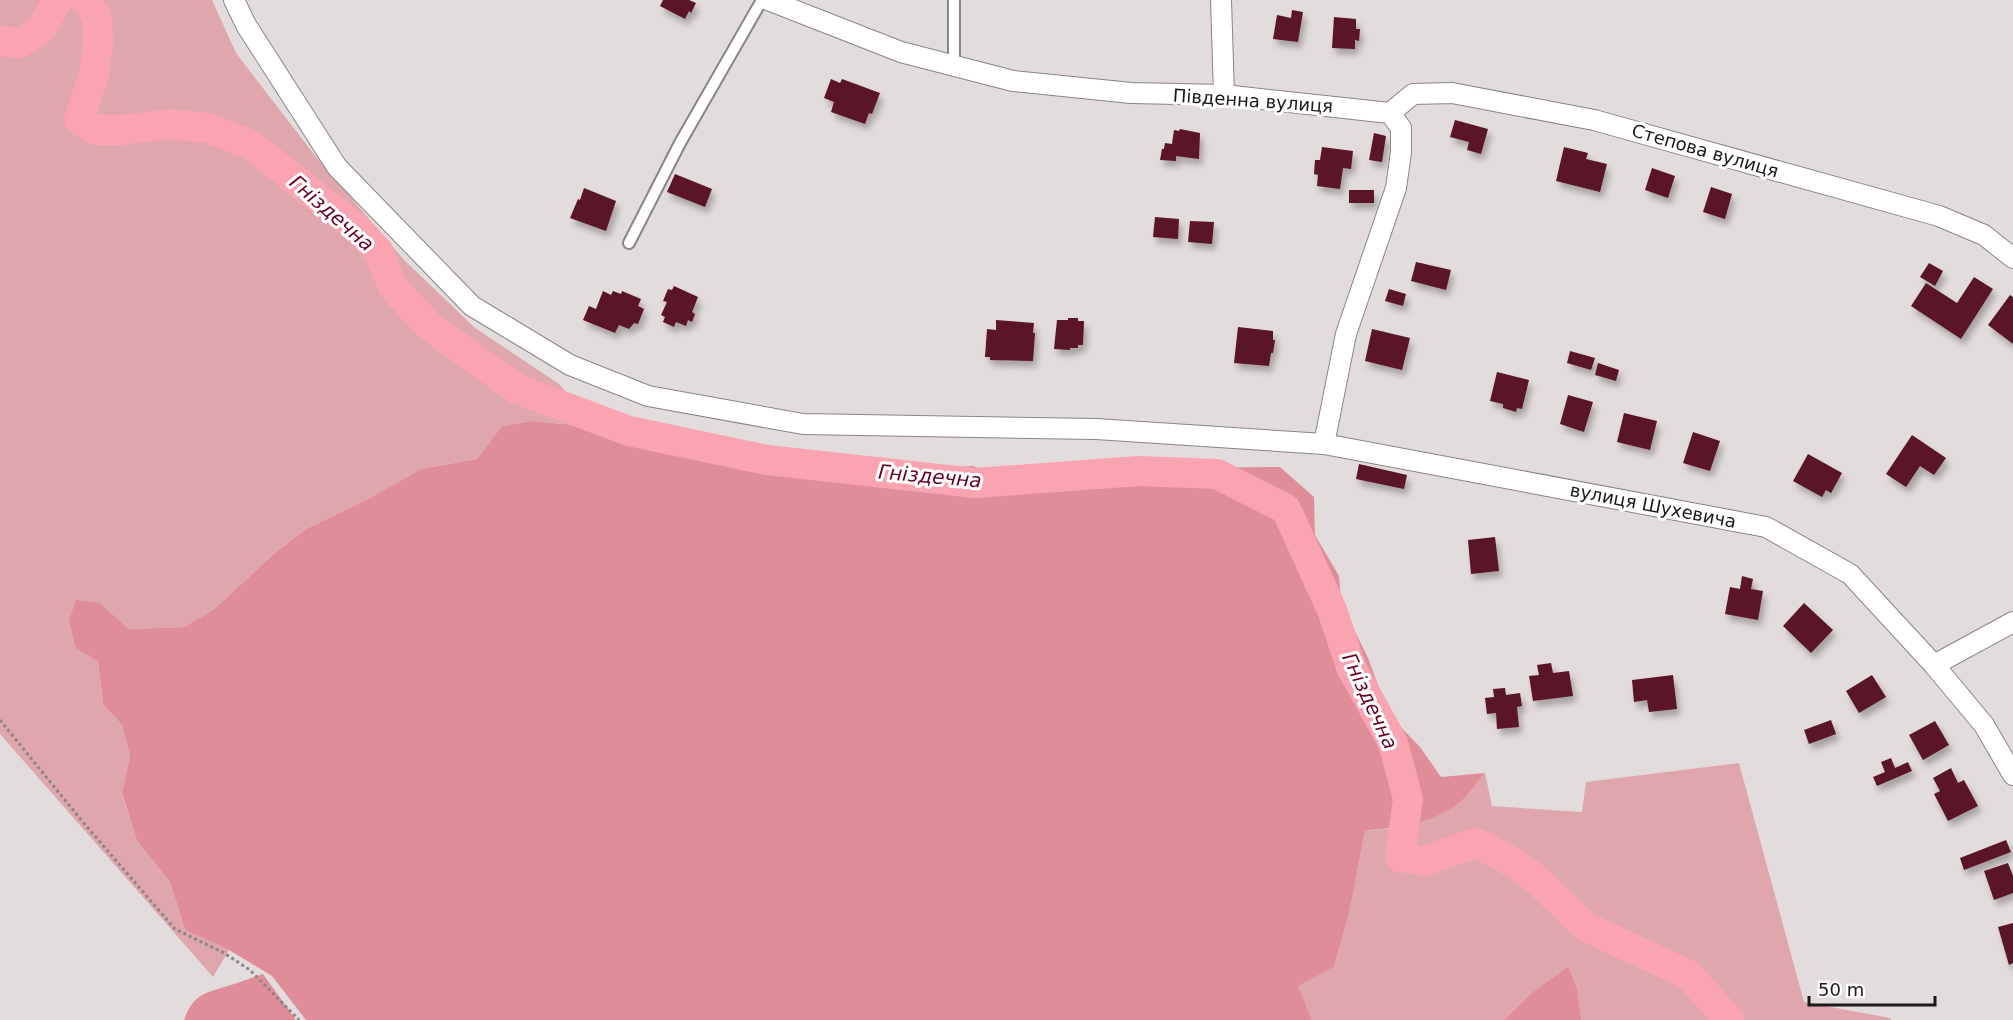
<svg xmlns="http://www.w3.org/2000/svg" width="2013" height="1020" font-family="'DejaVu Sans',sans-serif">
  <defs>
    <filter id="shadow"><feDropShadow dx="3.5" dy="6" stdDeviation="3" flood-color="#0004"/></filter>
  </defs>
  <rect width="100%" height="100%" fill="#e3dcdd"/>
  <g fill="#e0a6ad">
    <path d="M 0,0 L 212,0 L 236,53 L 313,153 L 404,260 L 475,328 L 559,384 L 597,427 L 532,421 L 502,426 L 477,459 L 421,469 L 368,499 L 308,528 L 276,552 L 213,610 L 184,627 L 129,629 L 100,603 L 98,661 L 103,704 L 122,725 L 130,756 L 122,794 L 137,841 L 170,882 L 185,930 L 229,950 L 213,977 L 0,734 Z"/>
    <path d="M 1739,763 L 1804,1002 L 1890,1018 L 1891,1020 L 1312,1020 L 1297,986 L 1334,967 L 1349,914 L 1365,831 L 1400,827 L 1460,801 L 1485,773 L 1492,806 L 1582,812 L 1586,782 Z"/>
  </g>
  <g fill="#e08d9a">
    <path d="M 532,421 L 597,427 L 695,459 L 735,463 L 841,481 L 892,482 L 936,468 L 973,466 L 1019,484 L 1059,478 L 1079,466 L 1129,484 L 1171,468 L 1280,467 L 1314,497 L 1315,535 L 1339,576 L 1341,603 L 1368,658 L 1389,715 L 1420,747 L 1441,777 L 1485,773 C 1477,782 1469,794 1460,802 C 1430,825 1401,826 1365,831 L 1349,914 L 1334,967 L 1298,986 L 1312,1020 L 306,1020 L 272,976 L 229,950 L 185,930 L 170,882 L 137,841 L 122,793 L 130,756 L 122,725 L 103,704 L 98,661 L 76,648 L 69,621 L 76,600 L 100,603 L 129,629 L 184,627 L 213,610 L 276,552 L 308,528 L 368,499 L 421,469 L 477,459 L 502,426 Z"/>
    <path d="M 1568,967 L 1577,988 L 1581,1020 L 1504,1020 L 1532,993 Z"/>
    <path d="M 263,974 L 296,1020 L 184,1020 C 194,992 207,993 231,985 C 242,982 253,977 263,974 Z"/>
  </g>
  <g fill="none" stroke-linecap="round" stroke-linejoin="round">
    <g stroke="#f9a4b0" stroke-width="30">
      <path d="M 85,0 L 97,17 L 98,42 L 94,74 L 79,120 L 95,130 L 123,130 L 169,124 L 208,128 L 251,145 L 355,227 L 378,251 L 393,287 L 429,326 L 517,389 L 629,431 L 767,460 L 975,483 L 1139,471 L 1217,474 L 1286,509 L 1332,610 L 1351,667 L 1393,743 L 1408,799 L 1400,857 L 1424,861 L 1476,843 L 1516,864 L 1536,879 L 1586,927 L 1689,975 L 1729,1020"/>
      <path d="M 0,41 L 20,43 L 40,30 L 58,0"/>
    </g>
  </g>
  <g fill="#5a1426" filter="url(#shadow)">
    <path d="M 663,0 L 689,0 L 696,3 L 691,13 L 689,11 L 685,19 L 660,6 Z"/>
    <path d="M 1292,10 L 1303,12 L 1298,42 L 1273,39 L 1277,15 L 1291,18 Z"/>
    <path d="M 1334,17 L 1356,19 L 1356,29 L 1360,29 L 1359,41 L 1355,40 L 1355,49 L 1332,48 Z"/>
    <path d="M 831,79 L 840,83 L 842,79 L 880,93 L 872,114 L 869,113 L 865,124 L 831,112 L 834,102 L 824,98 Z"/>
    <path d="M 1455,120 L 1488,129 L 1481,154 L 1467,150 L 1469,142 L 1450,137 Z"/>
    <path d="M 1180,129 L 1200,133 L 1199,159 L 1176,156 L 1176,161 L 1160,160 L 1162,149 L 1164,149 L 1165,143 L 1172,144 L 1174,130 L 1179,131 Z"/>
    <path d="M 1374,133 L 1386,136 L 1382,162 L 1369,160 Z"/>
    <path d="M 1322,147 L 1353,151 L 1351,169 L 1343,168 L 1340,189 L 1317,186 L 1318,175 L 1314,174 L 1315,160 L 1320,160 Z"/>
    <path d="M 1564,147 L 1588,153 L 1586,159 L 1607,164 L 1600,192 L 1556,181 Z"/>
    <path d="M 1652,168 L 1675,176 L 1668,198 L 1645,190 Z"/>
    <path d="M 675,174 L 712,189 L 705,207 L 667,192 Z"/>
    <path d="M 1711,187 L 1732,194 L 1725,219 L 1703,212 Z"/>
    <path d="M 584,188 L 616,201 L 606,231 L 570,218 L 578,199 L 580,200 Z"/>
    <rect x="1349" y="190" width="25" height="13"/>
    <path d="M 1155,217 L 1179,219 L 1178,239 L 1153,237 Z"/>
    <path d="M 1190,221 L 1214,222 L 1212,244 L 1188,242 Z"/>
    <path d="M 1416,262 L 1451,270 L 1446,290 L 1411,281 Z"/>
    <path d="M 1929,263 L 1943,271 L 1935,286 L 1920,277 Z"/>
    <path d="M 1974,277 L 1993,289 L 1961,339 L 1911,306 L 1926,283 L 1957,303 Z"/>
    <path d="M 674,286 L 698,297 L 692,312 L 695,314 L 692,322 L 688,320 L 686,326 L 676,322 L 674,327 L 663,322 L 665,317 L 661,315 L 667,302 L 663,301 L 668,289 L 672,290 Z"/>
    <path d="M 1389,289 L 1406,294 L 1403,306 L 1385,301 Z"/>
    <path d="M 603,291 L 611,295 L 613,291 L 621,294 L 622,291 L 641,299 L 638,306 L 644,309 L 638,324 L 634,323 L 629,329 L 619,325 L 615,333 L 583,320 L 589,306 L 596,309 Z"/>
    <path d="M 2010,295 L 2013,297 L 2013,344 L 1988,325 Z"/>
    <path d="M 1068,318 L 1078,318 L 1078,321 L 1084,321 L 1083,345 L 1078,345 L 1078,348 L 1070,348 L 1070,350 L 1054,349 L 1057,320 L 1068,320 Z"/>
    <path d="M 996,320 L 1034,323 L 1033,333 L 1035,333 L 1033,361 L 990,360 L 990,357 L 985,357 L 987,329 L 996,330 Z"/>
    <path d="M 1238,327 L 1273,331 L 1273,340 L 1275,340 L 1273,353 L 1271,353 L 1269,366 L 1234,363 Z"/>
    <path d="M 1372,329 L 1410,338 L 1402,370 L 1365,361 Z"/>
    <path d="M 1570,351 L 1595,358 L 1591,370 L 1567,363 Z"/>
    <path d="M 1598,363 L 1619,370 L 1616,381 L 1595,375 Z"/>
    <path d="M 1497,372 L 1529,380 L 1522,409 L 1517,408 L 1516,412 L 1503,408 L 1503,404 L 1490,401 Z"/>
    <path d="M 1568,395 L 1593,402 L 1584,432 L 1560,424 Z"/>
    <path d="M 1624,413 L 1657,421 L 1650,450 L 1617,442 Z"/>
    <path d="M 1693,432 L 1720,441 L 1710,471 L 1683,463 Z"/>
    <path d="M 1912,435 L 1946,458 L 1934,475 L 1920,466 L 1906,487 L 1886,474 Z"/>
    <path d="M 1808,454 L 1842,473 L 1831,493 L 1826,490 L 1822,497 L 1793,481 Z"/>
    <path d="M 1359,464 L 1407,475 L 1404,489 L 1356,479 Z"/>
    <path d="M 1495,537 L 1499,571 L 1471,574 L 1468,540 Z"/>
    <path d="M 1742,576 L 1753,579 L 1751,589 L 1763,591 L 1758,620 L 1725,614 L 1730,587 L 1740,589 Z"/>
    <path d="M 1804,603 L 1833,630 L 1811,653 L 1783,626 Z"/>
    <path d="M 1551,663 L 1553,673 L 1569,671 L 1573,696 L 1533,701 L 1529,676 L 1539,675 L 1537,665 Z"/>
    <path d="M 1673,675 L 1677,709 L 1649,712 L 1647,700 L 1634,702 L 1632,680 Z"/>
    <path d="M 1872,675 L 1886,697 L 1859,713 L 1846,691 Z"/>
    <path d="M 1505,688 L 1506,695 L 1520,693 L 1522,706 L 1517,707 L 1519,727 L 1497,729 L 1496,713 L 1487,714 L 1485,698 L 1494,697 L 1493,689 Z"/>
    <path d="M 1831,720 L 1836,734 L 1809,744 L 1804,730 Z"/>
    <path d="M 1935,721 L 1949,745 L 1923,760 L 1909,735 Z"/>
    <path d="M 1891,758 L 1895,768 L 1908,762 L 1912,771 L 1877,786 L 1873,777 L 1885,772 L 1881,762 Z"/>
    <path d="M 1951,768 L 1958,783 L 1964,780 L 1978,806 L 1948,821 L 1934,794 L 1940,791 L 1933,778 Z"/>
    <path d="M 2006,840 L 2011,852 L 1964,870 L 1960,858 Z"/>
    <path d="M 2008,863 L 2013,876 L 2013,893 L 1994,900 L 1984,871 Z"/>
    <path d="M 2013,923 L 2013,963 L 2009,965 L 1998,927 Z"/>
  </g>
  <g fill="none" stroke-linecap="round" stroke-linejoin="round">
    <defs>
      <g id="service">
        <path d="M 954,66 L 954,0"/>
        <path d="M 629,243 L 680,143 L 762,0"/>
      </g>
      <g id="minor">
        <path d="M 234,0 L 246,25 L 337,167 L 472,306 L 570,365 L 648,396 L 803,424 L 1096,429 L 1324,444 L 1766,527 L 1850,574 L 1934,665 L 1984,725 L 2013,775"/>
        <path d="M 768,0 L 901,52 L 1013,81 L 1131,93 L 1224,95 L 1390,113 L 1401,128 L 1401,152 L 1396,188 L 1346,334 L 1324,444"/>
        <path d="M 1221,0 L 1224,95"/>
        <path d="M 1390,113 L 1413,94 L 1452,93 L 1594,120 L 1939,216 L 1984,235 L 2013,258"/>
        <path d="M 1934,665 L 2013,622"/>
      </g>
    </defs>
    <use href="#service" stroke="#8a8484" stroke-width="14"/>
    <use href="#minor" stroke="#8a8484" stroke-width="22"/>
    <path stroke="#8b8686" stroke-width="3" stroke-dasharray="3 3" stroke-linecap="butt" d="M 0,720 L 82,821 L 175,929 L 224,953 L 250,970 L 299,1020"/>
    <use href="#service" stroke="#fff" stroke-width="10"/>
    <use href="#minor" stroke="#fff" stroke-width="20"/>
  </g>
  <g text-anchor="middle" stroke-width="6" stroke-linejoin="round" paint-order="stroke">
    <g font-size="18" fill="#1b1919" stroke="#fff">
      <text transform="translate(1253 101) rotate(4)" y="6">Південна вулиця</text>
      <text transform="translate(1705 151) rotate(16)" y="6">Степова вулиця</text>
      <text transform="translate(1653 506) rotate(11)" y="6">вулиця Шухевича</text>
    </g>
    <g font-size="20" font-style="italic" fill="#670024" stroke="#fff">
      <text transform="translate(332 213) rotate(41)" y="7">Гніздечна</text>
      <text transform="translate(930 476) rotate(5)" y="7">Гніздечна</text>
      <text transform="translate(1370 701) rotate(65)" y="7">Гніздечна</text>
    </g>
  </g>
  <path d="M1809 996v9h126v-9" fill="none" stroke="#1b1919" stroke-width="3"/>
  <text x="1818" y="996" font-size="18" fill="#1b1919" stroke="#ffffff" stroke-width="4.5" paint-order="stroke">50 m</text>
</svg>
